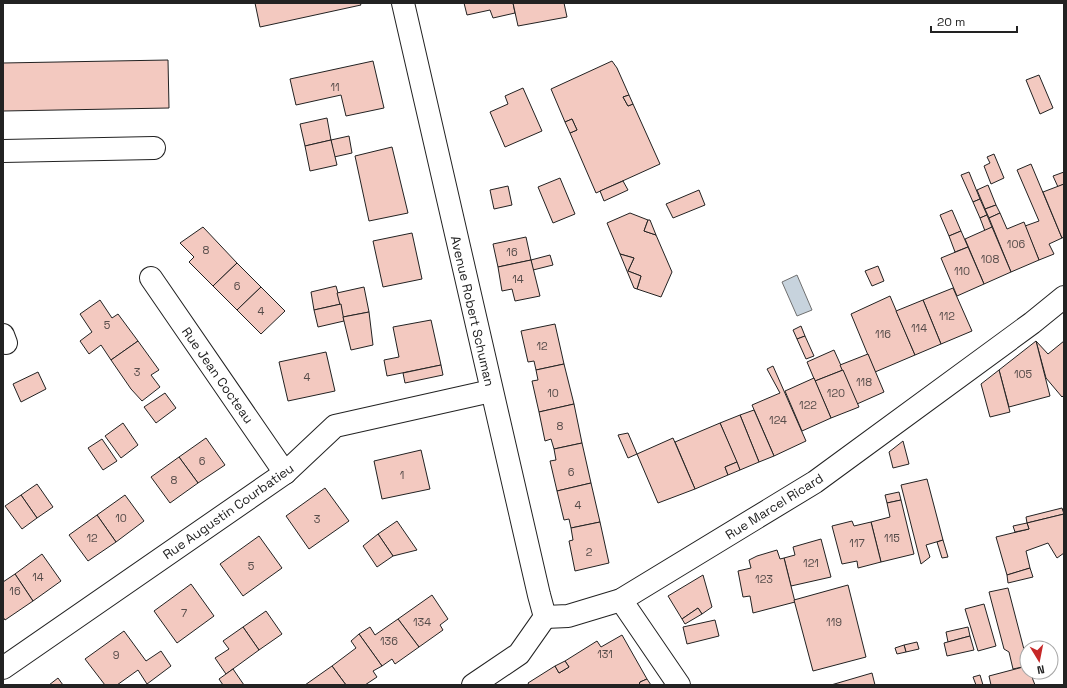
<svg xmlns="http://www.w3.org/2000/svg" width="1067" height="688" font-family="'Space Grotesk',sans-serif">
  <rect width="100%" height="100%" fill="#fff"/>
  <path fill="#c7d3dd" stroke="#6f6f6f" d="M 797,275 L 812,310 L 797,316 L 782,282 Z"/>
  <g fill="#f3c9c0" stroke="#222">
    <path d="M 255,3 L 360,3 L 361,5 L 260,27 Z"/>
    <path d="M 464,3 L 513,3 L 515,13 L 493,18 L 490,10 L 467,15 Z"/>
    <path d="M 513,3 L 564,3 L 567,17 L 518,26 Z"/>
    <path d="M 168,60 L 169,108 L 3,111 L 3,63 Z"/>
    <path d="M 373,61 L 384,108 L 346,116 L 341,95 L 296,105 L 290,79 Z"/>
    <path d="M 612,61 L 617,68 L 629,95 L 623,97 L 628,106 L 633,104 L 660,164 L 596,193 L 570,133 L 577,130 L 572,119 L 565,122 L 551,89 Z"/>
    <path d="M 1039,75 L 1053,108 L 1040,114 L 1026,80 Z"/>
    <path d="M 523,88 L 542,131 L 505,147 L 490,112 L 508,104 L 505,96 Z"/>
    <path d="M 629,95 L 633,104 L 628,106 L 623,97 Z"/>
    <path d="M 327,118 L 331,140 L 305,146 L 300,124 Z"/>
    <path d="M 572,119 L 577,130 L 570,133 L 565,122 Z"/>
    <path d="M 349,136 L 352,153 L 334,157 L 331,140 Z"/>
    <path d="M 331,140 L 337,165 L 310,171 L 305,146 Z"/>
    <path d="M 392,147 L 408,213 L 369,221 L 355,156 Z"/>
    <path d="M 994,154 L 1004,178 L 991,184 L 984,166 L 990,163 L 987,157 Z"/>
    <path d="M 1031,164 L 1062,238 L 1049,244 L 1054,254 L 1039,260 L 1025,226 L 1039,221 L 1017,170 Z"/>
    <path d="M 969,172 L 980,199 L 973,202 L 961,175 Z"/>
    <path d="M 1064,172 L 1064,184 L 1058,187 L 1053,176 Z"/>
    <path d="M 560,178 L 575,214 L 553,223 L 538,187 Z"/>
    <path d="M 623,181 L 628,190 L 604,201 L 600,191 Z"/>
    <path d="M 1064,184 L 1064,237 L 1062,238 L 1043,192 Z"/>
    <path d="M 988,185 L 996,205 L 985,209 L 977,190 Z"/>
    <path d="M 508,186 L 512,205 L 494,209 L 490,190 Z"/>
    <path d="M 699,190 L 705,205 L 673,218 L 666,204 Z"/>
    <path d="M 980,199 L 987,215 L 980,218 L 973,202 Z"/>
    <path d="M 996,205 L 1000,213 L 989,218 L 985,209 Z"/>
    <path d="M 952,210 L 961,231 L 949,236 L 940,215 Z"/>
    <path d="M 630,213 L 648,220 L 644,231 L 656,235 L 672,272 L 661,297 L 637,289 L 641,276 L 628,271 L 634,258 L 620,254 L 607,223 Z"/>
    <path d="M 1000,213 L 1007,229 L 1024,222 L 1039,260 L 1011,272 L 989,218 Z"/>
    <path d="M 987,215 L 992,227 L 985,231 L 980,218 Z"/>
    <path d="M 648,220 L 650,220 L 656,235 L 644,231 Z"/>
    <path d="M 203,227 L 237,263 L 213,286 L 189,262 L 194,257 L 180,243 Z"/>
    <path d="M 992,227 L 1011,272 L 984,284 L 965,239 Z"/>
    <path d="M 961,231 L 968,247 L 955,252 L 949,236 Z"/>
    <path d="M 412,233 L 422,279 L 383,287 L 373,241 Z"/>
    <path d="M 526,237 L 531,260 L 498,267 L 493,244 Z"/>
    <path d="M 968,247 L 984,284 L 957,296 L 941,258 Z"/>
    <path d="M 620,254 L 634,258 L 628,271 L 641,276 L 637,289 L 634,288 Z"/>
    <path d="M 550,255 L 553,265 L 533,270 L 531,260 Z"/>
    <path d="M 531,260 L 540,296 L 515,301 L 512,289 L 502,291 L 498,267 Z"/>
    <path d="M 237,263 L 261,287 L 237,310 L 213,286 Z"/>
    <path d="M 878,266 L 884,281 L 872,286 L 865,271 Z"/>
    <path d="M 336,286 L 341,304 L 314,310 L 311,292 Z"/>
    <path d="M 261,287 L 285,311 L 261,334 L 237,310 Z"/>
    <path d="M 364,287 L 369,312 L 343,317 L 337,293 Z"/>
    <path d="M 953,288 L 972,331 L 941,344 L 923,300 Z"/>
    <path d="M 890,296 L 915,355 L 875,372 L 851,314 Z"/>
    <path d="M 100,300 L 112,318 L 118,314 L 138,341 L 111,360 L 101,345 L 89,354 L 80,341 L 92,332 L 80,314 Z"/>
    <path d="M 923,300 L 941,344 L 915,355 L 896,311 Z"/>
    <path d="M 341,304 L 344,321 L 318,327 L 314,310 Z"/>
    <path d="M 369,312 L 373,345 L 351,350 L 343,317 Z"/>
    <path d="M 431,320 L 441,365 L 387,376 L 384,360 L 399,357 L 393,327 Z"/>
    <path d="M 555,324 L 564,364 L 536,370 L 534,361 L 528,362 L 521,331 Z"/>
    <path d="M 801,326 L 805,336 L 797,339 L 793,330 Z"/>
    <path d="M 805,336 L 814,356 L 806,359 L 797,339 Z"/>
    <path d="M 138,341 L 159,370 L 151,375 L 160,387 L 142,401 L 131,389 L 111,360 Z"/>
    <path d="M 1036,341 L 1048,354 L 1064,341 L 1064,395 L 1062,397 L 1046,378 Z"/>
    <path d="M 1036,341 L 1050,396 L 1009,407 L 999,370 Z"/>
    <path d="M 834,350 L 843,370 L 815,381 L 807,362 Z"/>
    <path d="M 326,352 L 335,391 L 288,401 L 279,362 Z"/>
    <path d="M 868,354 L 884,392 L 857,404 L 840,365 Z"/>
    <path d="M 564,364 L 574,404 L 539,412 L 532,381 L 538,380 L 536,370 Z"/>
    <path d="M 441,365 L 443,375 L 405,383 L 403,373 Z"/>
    <path d="M 773,366 L 806,441 L 774,456 L 752,405 L 780,393 L 767,369 Z"/>
    <path d="M 843,370 L 859,407 L 831,418 L 815,381 Z"/>
    <path d="M 999,370 L 1010,412 L 990,417 L 981,384 Z"/>
    <path d="M 38,372 L 46,389 L 21,402 L 13,384 Z"/>
    <path d="M 814,378 L 831,418 L 802,431 L 785,391 Z"/>
    <path d="M 165,393 L 176,408 L 156,423 L 144,407 Z"/>
    <path d="M 574,404 L 582,443 L 554,449 L 551,439 L 545,441 L 539,412 Z"/>
    <path d="M 754,410 L 774,456 L 759,462 L 740,415 Z"/>
    <path d="M 740,415 L 759,462 L 740,470 L 720,423 Z"/>
    <path d="M 123,423 L 138,445 L 121,458 L 105,436 Z"/>
    <path d="M 720,423 L 737,462 L 725,467 L 728,475 L 695,489 L 675,442 Z"/>
    <path d="M 628,433 L 637,454 L 628,458 L 618,435 Z"/>
    <path d="M 206,438 L 225,465 L 198,483 L 179,457 Z"/>
    <path d="M 673,438 L 695,489 L 658,503 L 637,454 Z"/>
    <path d="M 102,439 L 117,461 L 103,470 L 88,448 Z"/>
    <path d="M 903,441 L 909,464 L 893,468 L 889,452 Z"/>
    <path d="M 582,443 L 591,483 L 557,491 L 550,461 L 556,460 L 554,449 Z"/>
    <path d="M 421,450 L 430,489 L 382,499 L 374,461 Z"/>
    <path d="M 179,457 L 198,483 L 170,503 L 151,477 Z"/>
    <path d="M 737,462 L 740,470 L 728,475 L 725,467 Z"/>
    <path d="M 927,479 L 943,540 L 926,545 L 930,557 L 921,564 L 901,485 Z"/>
    <path d="M 591,483 L 600,522 L 571,528 L 569,519 L 564,520 L 557,491 Z"/>
    <path d="M 37,484 L 53,507 L 37,518 L 21,495 Z"/>
    <path d="M 325,488 L 349,521 L 309,549 L 286,516 Z"/>
    <path d="M 899,492 L 901,500 L 887,503 L 885,495 Z"/>
    <path d="M 21,495 L 37,518 L 22,529 L 5,506 Z"/>
    <path d="M 125,495 L 144,521 L 116,542 L 97,515 Z"/>
    <path d="M 901,500 L 914,554 L 881,562 L 871,522 L 890,517 L 887,503 Z"/>
    <path d="M 1062,508 L 1064,514 L 1027,523 L 1026,517 Z"/>
    <path d="M 1064,514 L 1064,553 L 1057,558 L 1048,543 L 1026,551 L 1030,568 L 1007,575 L 996,537 L 1029,529 L 1027,523 Z"/>
    <path d="M 97,515 L 116,542 L 88,561 L 69,535 Z"/>
    <path d="M 397,521 L 417,550 L 393,556 L 378,534 Z"/>
    <path d="M 852,521 L 854,526 L 871,522 L 881,562 L 858,568 L 857,561 L 842,564 L 832,526 Z"/>
    <path d="M 600,522 L 609,563 L 575,571 L 569,541 L 573,540 L 571,528 Z"/>
    <path d="M 1027,523 L 1029,529 L 1015,532 L 1013,526 Z"/>
    <path d="M 378,534 L 393,556 L 377,567 L 363,546 Z"/>
    <path d="M 259,536 L 282,568 L 243,596 L 220,564 Z"/>
    <path d="M 821,539 L 831,577 L 791,586 L 784,558 L 795,555 L 793,547 Z"/>
    <path d="M 943,540 L 948,557 L 942,558 L 937,542 Z"/>
    <path d="M 777,550 L 780,559 L 784,558 L 795,602 L 753,613 L 750,596 L 743,597 L 738,571 L 751,568 L 749,560 L 757,556 Z"/>
    <path d="M 42,554 L 61,581 L 33,601 L 15,574 Z"/>
    <path d="M 1030,568 L 1033,577 L 1008,583 L 1007,575 Z"/>
    <path d="M 15,574 L 33,601 L 5,620 L 3,617 L 3,582 Z"/>
    <path d="M 703,575 L 712,607 L 702,614 L 698,608 L 682,619 L 668,596 Z"/>
    <path d="M 191,584 L 214,616 L 177,643 L 154,611 Z"/>
    <path d="M 848,585 L 866,657 L 813,671 L 794,600 Z"/>
    <path d="M 1008,588 L 1027,661 L 1027,666 L 1013,669 L 1009,652 L 1004,649 L 989,592 Z"/>
    <path d="M 432,595 L 448,619 L 440,625 L 443,630 L 419,647 L 398,619 Z"/>
    <path d="M 984,604 L 996,646 L 978,651 L 965,609 Z"/>
    <path d="M 698,608 L 702,614 L 685,624 L 682,619 Z"/>
    <path d="M 266,611 L 282,634 L 259,650 L 243,627 Z"/>
    <path d="M 398,619 L 419,647 L 395,664 L 392,659 L 382,666 L 359,634 L 370,627 L 375,635 Z"/>
    <path d="M 715,620 L 719,636 L 687,644 L 683,627 Z"/>
    <path d="M 243,627 L 259,650 L 226,674 L 215,658 L 229,649 L 223,641 Z"/>
    <path d="M 968,627 L 970,636 L 948,642 L 946,632 Z"/>
    <path d="M 124,631 L 146,661 L 161,651 L 171,666 L 147,684 L 138,670 L 117,685 L 105,685 L 85,659 Z"/>
    <path d="M 359,634 L 382,666 L 373,671 L 377,677 L 365,685 L 346,685 L 332,666 L 356,648 L 351,641 Z"/>
    <path d="M 622,635 L 647,679 L 640,682 L 639,685 L 529,685 L 528,683 L 555,666 L 559,673 L 569,667 L 565,661 L 597,641 L 601,647 Z"/>
    <path d="M 970,636 L 974,650 L 947,656 L 944,643 Z"/>
    <path d="M 917,642 L 919,649 L 906,652 L 904,645 Z"/>
    <path d="M 904,645 L 906,652 L 897,654 L 895,648 Z"/>
    <path d="M 565,661 L 569,667 L 559,673 L 555,666 Z"/>
    <path d="M 332,666 L 346,685 L 305,685 Z"/>
    <path d="M 1027,666 L 1027,672 L 1030,672 L 1035,685 L 991,685 L 989,676 Z"/>
    <path d="M 233,669 L 244,685 L 223,685 L 219,679 Z"/>
    <path d="M 872,673 L 875,685 L 831,685 Z"/>
    <path d="M 980,675 L 983,685 L 976,685 L 973,677 Z"/>
    <path d="M 58,678 L 63,685 L 49,685 Z"/>
    <path d="M 647,679 L 651,685 L 639,685 L 640,682 Z"/>
  </g>
  <g fill="none" stroke-linecap="round" stroke-linejoin="round">
    <defs>
      <g id="minor">
        <path d="M 403,3 L 539,595 L 545,617"/>
        <path d="M 3,151 L 154,148"/>
        <path d="M 151,278 L 285,473"/>
        <path d="M 3,335 L 6,343"/>
        <path d="M 621,600 L 679,685"/>
        <path d="M 545,617 L 568,616 L 621,600 L 815,482 L 1032,323 L 1064,297"/>
        <path d="M 3,668 L 285,473 L 335,426 L 491,391"/>
        <path d="M 473,685 L 519,654 L 545,617"/>
      </g>
    </defs>
    <use href="#minor" stroke="#222" stroke-width="24"/>
    <use href="#minor" stroke="#fff" stroke-width="22"/>
  </g>
  <g text-anchor="middle" stroke-width="3" stroke-linejoin="round" paint-order="stroke">
    <g font-size="11" fill="#564c4a">
      <text x="335" y="91">11</text>
      <text x="1016" y="248">106</text>
      <text x="206" y="254">8</text>
      <text x="512" y="256">16</text>
      <text x="990" y="263">108</text>
      <text x="962" y="275">110</text>
      <text x="518" y="283">14</text>
      <text x="237" y="290">6</text>
      <text x="261" y="315">4</text>
      <text x="947" y="320">112</text>
      <text x="107" y="329">5</text>
      <text x="919" y="332">114</text>
      <text x="883" y="338">116</text>
      <text x="542" y="350">12</text>
      <text x="137" y="376">3</text>
      <text x="1023" y="378">105</text>
      <text x="307" y="381">4</text>
      <text x="864" y="386">118</text>
      <text x="553" y="397">10</text>
      <text x="836" y="397">120</text>
      <text x="808" y="409">122</text>
      <text x="778" y="424">124</text>
      <text x="560" y="430">8</text>
      <text x="202" y="465">6</text>
      <text x="571" y="476">6</text>
      <text x="402" y="479">1</text>
      <text x="174" y="484">8</text>
      <text x="578" y="509">4</text>
      <text x="121" y="522">10</text>
      <text x="317" y="523">3</text>
      <text x="92" y="542">12</text>
      <text x="892" y="542">115</text>
      <text x="857" y="547">117</text>
      <text x="589" y="556">2</text>
      <text x="811" y="567">121</text>
      <text x="251" y="570">5</text>
      <text x="38" y="581">14</text>
      <text x="764" y="583">123</text>
      <text x="15" y="595">16</text>
      <text x="184" y="617">7</text>
      <text x="422" y="626">134</text>
      <text x="834" y="626">119</text>
      <text x="389" y="645">136</text>
      <text x="605" y="658">131</text>
      <text x="116" y="659">9</text>
    </g>
    <g font-size="13" fill="#222" stroke="#fff">
      <text transform="translate(473 311) rotate(77)" y="5">Avenue Robert Schuman</text>
      <text transform="translate(218 375) rotate(55)" y="5">Rue Jean Cocteau</text>
      <text transform="translate(774 506) rotate(-32)" y="5">Rue Marcel Ricard</text>
      <text transform="translate(228 511) rotate(-35)" y="5">Rue Augustin Courbatieu</text>
    </g>
  </g>
  <rect width="1067" height="688" fill="none" stroke="#222222" stroke-width="8"/>
  <g transform="translate(1039 660) rotate(170)"><circle r="19" fill="#ffffff" stroke="#a7a7a7"/>
  <path d="M0-3L7 15L0 10L-7 15Z" fill="#c62828"/>
  <text y="-6" font-size="11" font-weight="bold" text-anchor="middle" fill="#222222">N</text>
  </g>
  <path d="M931 26v6h86v-6" fill="none" stroke="#222222" stroke-width="2"/>
  <text x="937" y="26" font-size="12" fill="#222222" stroke="#ffffff" stroke-width="3" paint-order="stroke">20 m</text>
</svg>
